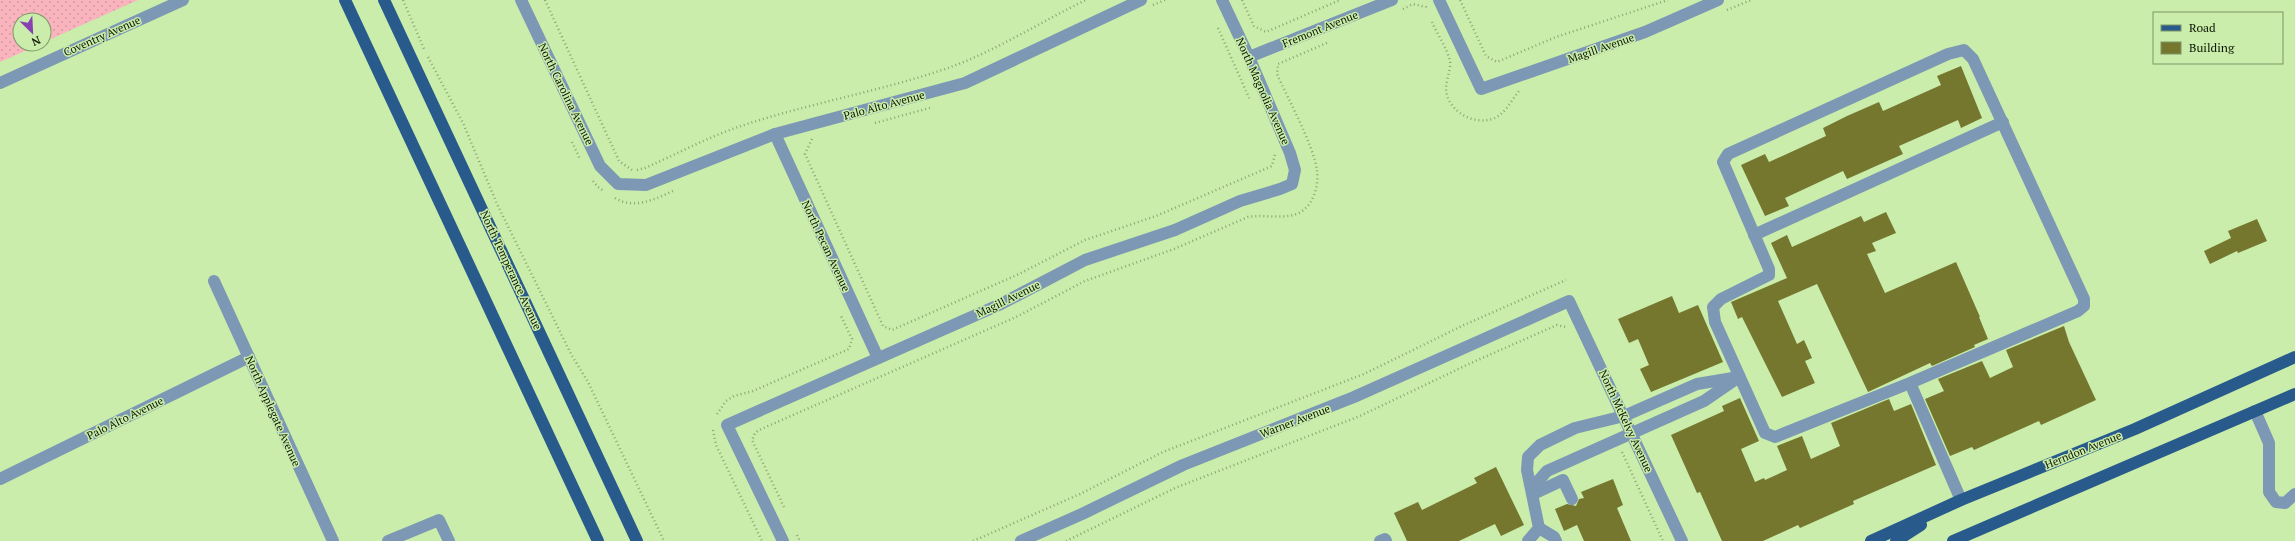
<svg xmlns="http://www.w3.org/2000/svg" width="2295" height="541" font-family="'PT Serif',serif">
  <defs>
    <pattern id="grass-dots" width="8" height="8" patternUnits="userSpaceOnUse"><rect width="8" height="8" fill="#f9b4bd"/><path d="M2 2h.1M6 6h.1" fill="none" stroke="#d49aa1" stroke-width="1.8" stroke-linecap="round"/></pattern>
  </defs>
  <rect width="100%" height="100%" fill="#caedab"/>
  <path fill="url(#grass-dots)" d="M 0,0 L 138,0 L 44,42 L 44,20 L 20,20 L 20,44 L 41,44 L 0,62 Z"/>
  <g fill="#75772f">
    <path d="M 1961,66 L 1982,118 L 1961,128 L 1958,120 L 1899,146 L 1903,154 L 1847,179 L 1843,171 L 1785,198 L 1789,206 L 1765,216 L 1741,165 L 1765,154 L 1769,162 L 1826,136 L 1823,128 L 1847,116 L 1879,102 L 1883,111 L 1941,85 L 1937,76 Z"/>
    <path d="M 1886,212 L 1896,233 L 1872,243 L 1876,251 L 1867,254 L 1885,293 L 1956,262 L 1980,317 L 1979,317 L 1988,339 L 1974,345 L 1975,347 L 1932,366 L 1930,363 L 1868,392 L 1817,284 L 1778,301 L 1797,344 L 1804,340 L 1812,358 L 1805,361 L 1815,383 L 1782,397 L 1742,317 L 1738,319 L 1731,302 L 1787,278 L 1771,243 L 1787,235 L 1792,247 L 1861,216 L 1864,222 Z"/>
    <path d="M 2257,219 L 2267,241 L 2238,253 L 2237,251 L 2210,264 L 2204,251 L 2231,238 L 2228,231 Z"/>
    <path d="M 1672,296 L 1679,313 L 1698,305 L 1723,362 L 1651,392 L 1640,369 L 1649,365 L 1638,339 L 1629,343 L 1618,319 Z"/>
    <path d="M 2064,326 L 2069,342 L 2096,400 L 2041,425 L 2039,421 L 1974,450 L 1972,447 L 1950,456 L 1925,399 L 1944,391 L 1938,379 L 1982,361 L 1990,378 L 2013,367 L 2006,350 Z"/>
    <path d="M 1740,398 L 1759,441 L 1741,449 L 1755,482 L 1764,478 L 1765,480 L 1787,470 L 1777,446 L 1802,436 L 1811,459 L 1840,446 L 1831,423 L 1889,399 L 1894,411 L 1911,404 L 1936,465 L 1853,501 L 1854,504 L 1800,528 L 1798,525 L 1763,541 L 1722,541 L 1700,492 L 1697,493 L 1671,435 L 1724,411 L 1722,406 Z"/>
    <path d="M 1496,467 L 1524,525 L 1501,536 L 1495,524 L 1459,541 L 1407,541 L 1394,513 L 1418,502 L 1422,510 L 1477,483 L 1474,478 Z"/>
    <path d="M 1613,479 L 1623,505 L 1617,508 L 1631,541 L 1584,541 L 1577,525 L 1564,531 L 1555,509 L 1567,504 L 1576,506 L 1579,499 L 1584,498 L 1581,492 Z"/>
  </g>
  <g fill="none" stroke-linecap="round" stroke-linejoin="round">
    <g stroke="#8ba773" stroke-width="2.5" stroke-dasharray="1 3" stroke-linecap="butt">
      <path d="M 403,0 L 424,49"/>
      <path d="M 545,0 L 619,161 L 632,170"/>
      <path d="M 1242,0 L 1254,26 L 1266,32 L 1340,0"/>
      <path d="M 1460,0 L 1486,56 L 1497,62 L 1556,37 L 1668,0"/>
      <path d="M 1153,5 L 1165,0"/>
      <path d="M 1403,9 L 1413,4 L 1426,7 L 1427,10"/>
      <path d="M 1727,10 L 1751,0"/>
      <path d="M 1432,22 C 1437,34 1447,48 1450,61 C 1451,70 1446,80 1446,89 C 1447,114 1483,131 1502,113 C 1508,108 1513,98 1519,91"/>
      <path d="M 1218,28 L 1250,100"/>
      <path d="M 428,57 L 463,123 L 497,204 L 571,354 L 588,382 L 664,541"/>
      <path d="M 875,123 L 933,107"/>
      <path d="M 812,139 L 805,154 L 883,326 L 892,330 L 1019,274 L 1085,240 L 1156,216 L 1272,166 L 1275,154"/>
      <path d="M 572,142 L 580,159"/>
      <path d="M 637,170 L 645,168 C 677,154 710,136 744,125 C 811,103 881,91 948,68 C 996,51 1040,22 1086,0"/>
      <path d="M 593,181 L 598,187 L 604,191"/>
      <path d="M 615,198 C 634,210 656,199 675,190"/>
      <path d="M 717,414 L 726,401 L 734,396 L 753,391 L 849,349 L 852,339 L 841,316"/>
      <path d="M 713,430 L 716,445 L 762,541"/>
      <path d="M 1622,452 L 1663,541"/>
      <path d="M 784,507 L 752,440 L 755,433 L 759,430 L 1016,317 L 1085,281 L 1174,249 L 1248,217 C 1265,214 1283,220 1299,213 C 1314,205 1319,185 1317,170 C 1313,144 1288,99 1277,74 L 1278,64 L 1329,42"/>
      <path d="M 797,535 L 800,541"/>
      <path d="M 973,541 L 1080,494 L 1163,452 L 1364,374 L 1464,325 L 1566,280"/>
      <path d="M 1066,541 L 1175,488 L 1360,416 L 1471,363 L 1557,325 L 1566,327"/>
    </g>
    <g stroke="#7d98b4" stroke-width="12">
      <path d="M 521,0 L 600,166 L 618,184 L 646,185 L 775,134 L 965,83 L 1141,0"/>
      <path d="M 1439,0 L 1481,89 L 1645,32 L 1718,0"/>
      <path d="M 1249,57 L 1392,0"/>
      <path d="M 0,83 L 183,0"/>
      <path d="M 775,134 L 878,358"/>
      <path d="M 1754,235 L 2003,122"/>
      <path d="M 214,281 L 333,541"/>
      <path d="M 1910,383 L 1775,437 L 1765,433 L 1715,322 L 1713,307 L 1721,299 L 1769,275 L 1769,269 L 1723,162 L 1728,154 L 1948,54 L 1964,50 L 1973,59 L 2084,299 L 2084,306 L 2078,311 L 1910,383 L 1961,500"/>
      <path d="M 2255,411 L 2269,443 L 2269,492 L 2276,502 L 2285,503 L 2295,494"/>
      <path d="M 0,479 L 249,357"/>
      <path d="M 1533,494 L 1563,480 L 1572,499"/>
      <path d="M 1539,528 L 1554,537 L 1556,541"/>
      <path d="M 388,541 L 439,520 L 449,541"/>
      <path d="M 783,541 L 727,425 L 1001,304 L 1085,260 L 1175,230 L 1240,201 L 1280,189 L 1292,184 L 1295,170 L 1290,153 L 1249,57 L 1222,0"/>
      <path d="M 1021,541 L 1082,514 L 1183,465 L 1354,397 L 1569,301 L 1682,541"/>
      <path d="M 1380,541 L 1385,539 L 1386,541"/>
      <path d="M 1528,541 L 1539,528 L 1527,470 L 1528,457 L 1540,445 L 1575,428 L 1624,416 L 1697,384 L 1739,377 L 1704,401 L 1547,471 L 1532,488"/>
    </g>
    <g stroke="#285a8c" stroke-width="12">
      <path d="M 345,0 L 598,541"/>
      <path d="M 384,0 L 637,541"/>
      <path d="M 1871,541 L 1961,500 L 2135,429 L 2295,357"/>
      <path d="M 1896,541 L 1921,525"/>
      <path d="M 1953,541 L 2295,394"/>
    </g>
  </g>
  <g text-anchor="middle" stroke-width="3" stroke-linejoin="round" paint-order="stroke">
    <g font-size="11" fill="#0a1500" stroke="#caedab">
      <text transform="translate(1320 29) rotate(-22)" y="4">Fremont Avenue</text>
      <text transform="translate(102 36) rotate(-24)" y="4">Coventry Avenue</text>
      <text transform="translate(1601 48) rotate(-19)" y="4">Magill Avenue</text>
      <text transform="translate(1263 91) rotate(66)" y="4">North Magnolia Avenue</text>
      <text transform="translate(566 94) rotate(64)" y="4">North Carolina Avenue</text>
      <text transform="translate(884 105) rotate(-15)" y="4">Palo Alto Avenue</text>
      <text transform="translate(826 246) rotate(65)" y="4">North Pecan Avenue</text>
      <text transform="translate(511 270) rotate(65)" y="4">North Temperance Avenue</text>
      <text transform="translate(1008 299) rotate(-26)" y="4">Magill Avenue</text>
      <text transform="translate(273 411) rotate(66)" y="4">North Applegate Avenue</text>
      <text transform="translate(125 418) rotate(-26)" y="4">Palo Alto Avenue</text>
      <text transform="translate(1295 421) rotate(-21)" y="4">Warner Avenue</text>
      <text transform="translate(1626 421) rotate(65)" y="4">North McKelvy Avenue</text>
      <text transform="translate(2083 450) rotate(-22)" y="4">Herndon Avenue</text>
    </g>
  </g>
  <rect x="2153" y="12" width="130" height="52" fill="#caedab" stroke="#7d9767"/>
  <rect x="2161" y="25" width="20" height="6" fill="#285a8c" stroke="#7d9767"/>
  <text x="2189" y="32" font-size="12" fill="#0a1500">Road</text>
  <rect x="2161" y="42" width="20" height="12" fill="#75772f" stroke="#7d9767"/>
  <text x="2189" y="52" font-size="12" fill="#0a1500">Building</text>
  <g transform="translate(32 32) rotate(156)"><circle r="19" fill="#caedab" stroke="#7d9767"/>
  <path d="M0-3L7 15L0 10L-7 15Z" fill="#8940b3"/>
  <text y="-6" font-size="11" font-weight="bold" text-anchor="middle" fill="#0a1500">N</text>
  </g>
</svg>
